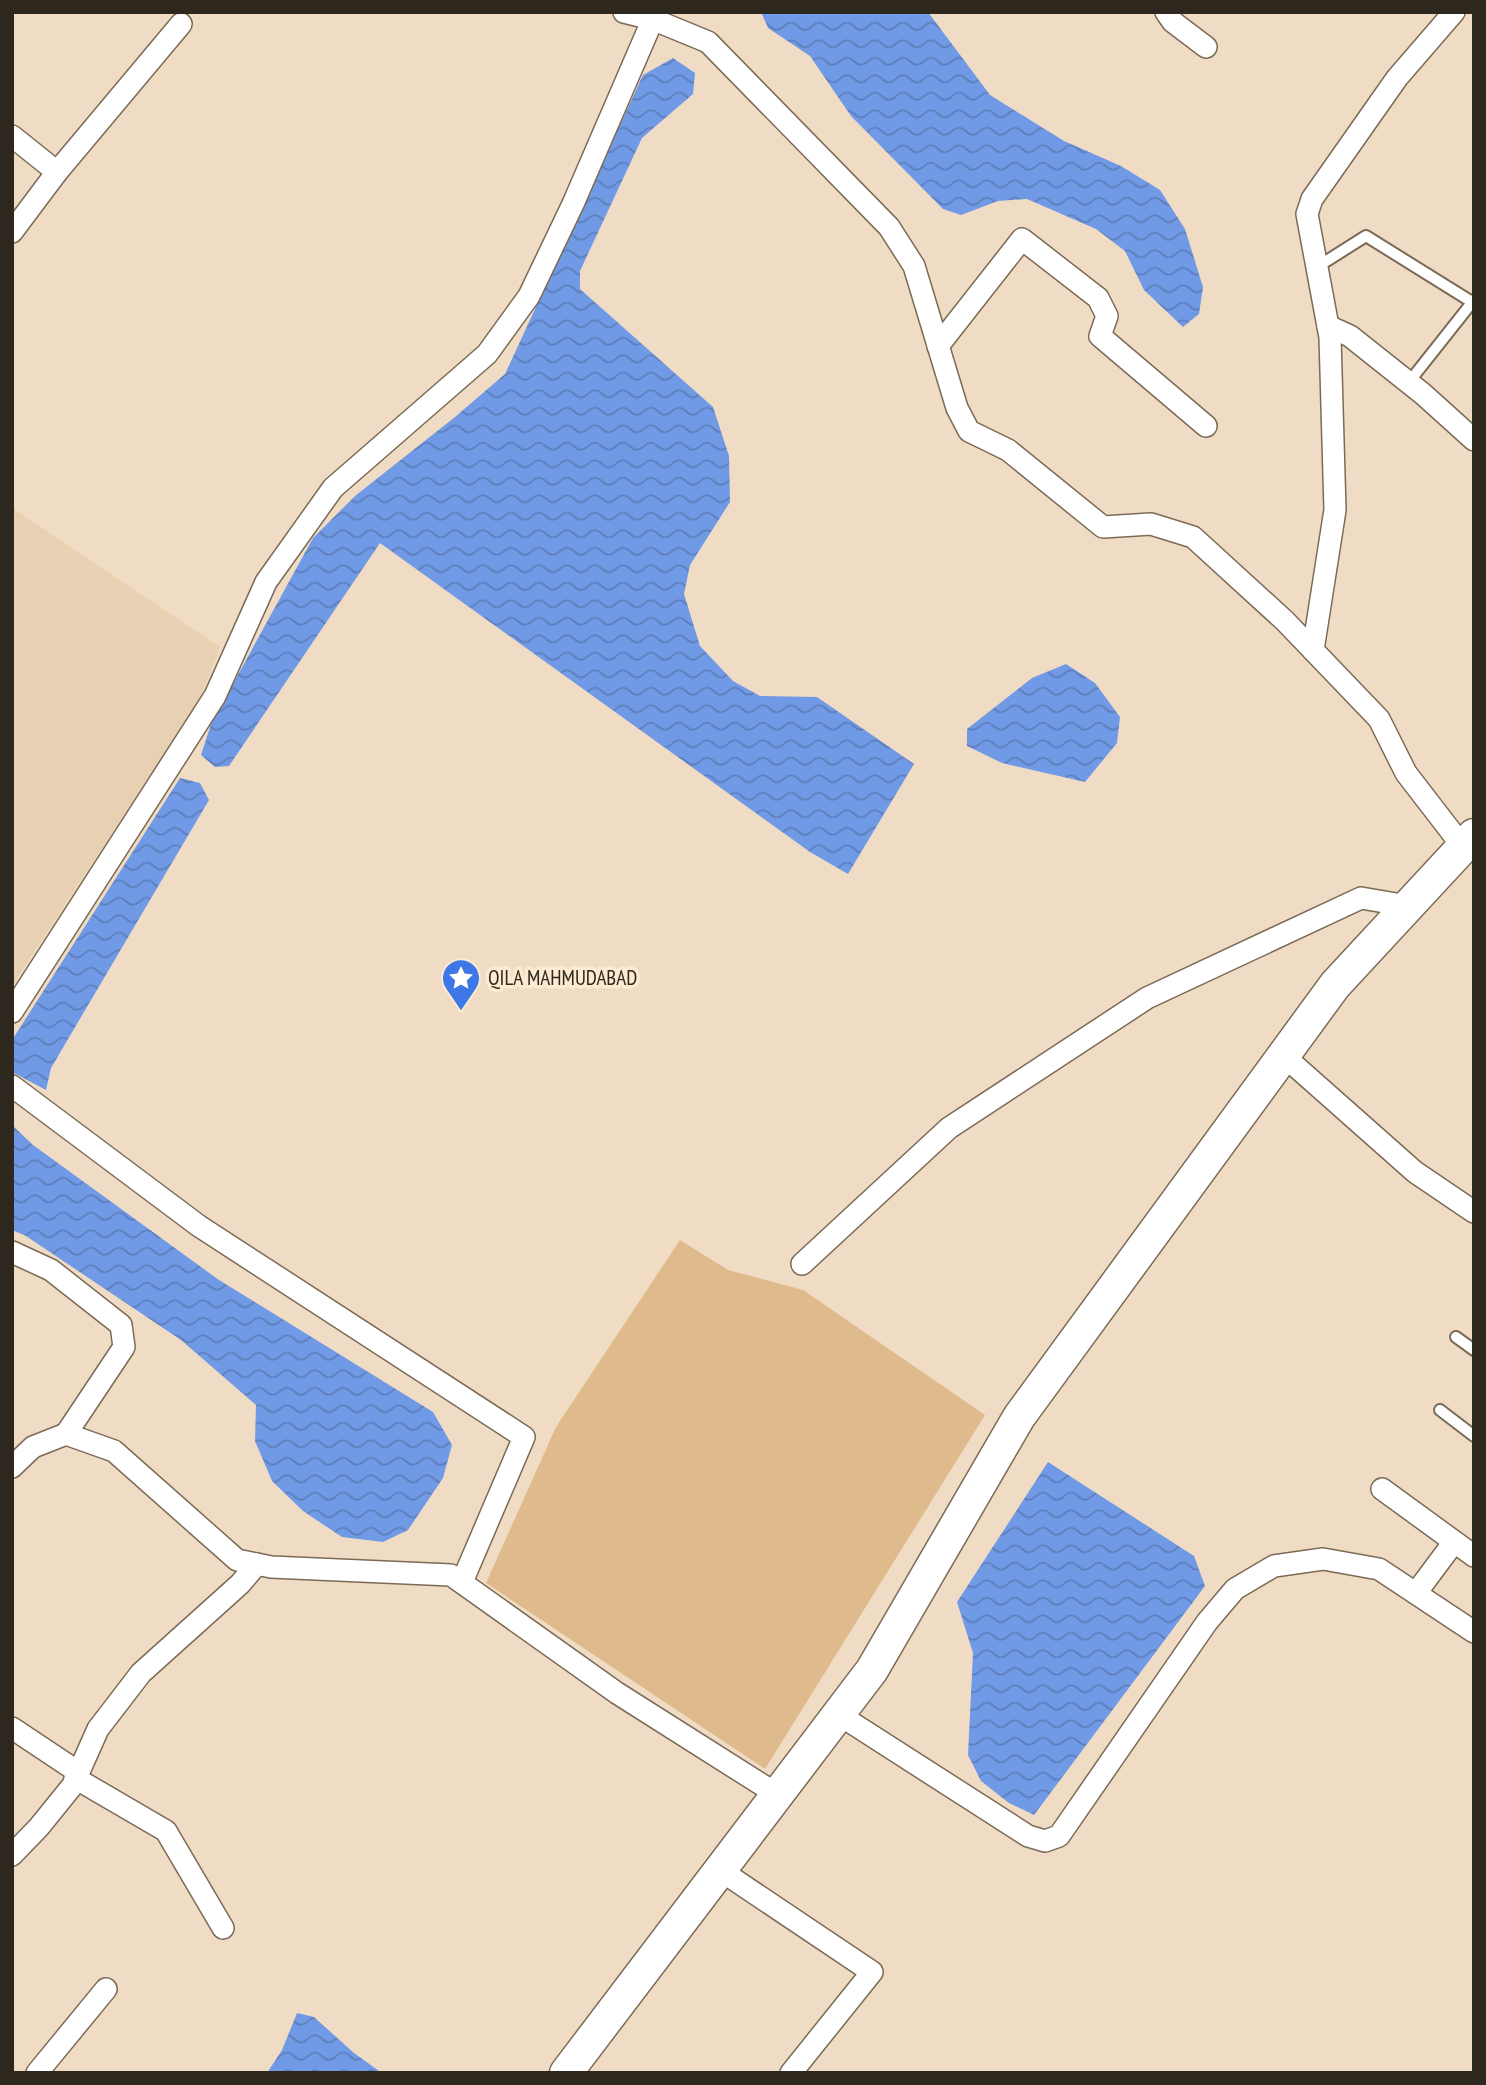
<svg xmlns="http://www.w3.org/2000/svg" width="1486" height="2085" font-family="'PT Sans Narrow',sans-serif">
  <defs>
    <pattern id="water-waves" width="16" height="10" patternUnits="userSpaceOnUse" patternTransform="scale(1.75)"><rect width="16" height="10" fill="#719ae6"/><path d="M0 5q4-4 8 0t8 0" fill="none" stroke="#5d7eba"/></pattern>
  </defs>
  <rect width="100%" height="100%" fill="#f0dcc4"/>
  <path fill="#e8d0b2" d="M 12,508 L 220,647 L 200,698 L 12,986 Z"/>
  <path fill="#dfba8c" d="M 680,1240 L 728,1270 L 803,1290 L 985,1415 L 765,1769 L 486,1583 L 556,1427 Z"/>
  <g fill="url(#water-waves)">
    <path d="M 761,12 L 928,12 L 990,95 L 1064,141 L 1121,166 L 1160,190 L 1185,229 L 1203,287 L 1199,314 L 1183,327 L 1144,290 L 1125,251 L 1096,229 L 1027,199 L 998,201 L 961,215 L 943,209 L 851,116 L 810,56 L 768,28 Z"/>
    <path d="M 673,58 L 695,73 L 693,94 L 642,138 L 580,271 L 580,289 L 713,407 L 729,456 L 730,502 L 690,565 L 684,594 L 700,646 L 733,681 L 760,696 L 817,697 L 914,764 L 848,874 L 810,852 L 380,543 L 229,766 L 215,767 L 201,755 L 211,724 L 313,538 L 355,496 L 455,417 L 505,374 L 643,75 Z"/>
    <path d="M 1066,664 L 1095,683 L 1120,717 L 1117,743 L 1085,782 L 1002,763 L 967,746 L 967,729 L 1032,678 Z"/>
    <path d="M 180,778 L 200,783 L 209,800 L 51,1068 L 46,1090 L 12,1072 L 12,1040 Z"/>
    <path d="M 12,1125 L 33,1145 L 219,1280 L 433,1412 L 452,1445 L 443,1478 L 408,1530 L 383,1542 L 342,1537 L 303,1511 L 272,1481 L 255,1441 L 256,1405 L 181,1340 L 26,1236 L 12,1230 Z"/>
    <path d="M 1048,1462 L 1194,1556 L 1205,1586 L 1034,1815 L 1009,1803 L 981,1781 L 968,1755 L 973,1653 L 957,1602 Z"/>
    <path d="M 297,2013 L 314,2017 L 354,2053 L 382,2073 L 267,2073 L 282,2050 Z"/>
  </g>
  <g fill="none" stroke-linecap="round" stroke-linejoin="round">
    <defs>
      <g id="lane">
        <path d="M 1317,267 L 1366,236 L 1472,302"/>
        <path d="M 1409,382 L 1474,300"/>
        <path d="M 1456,1337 L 1474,1350"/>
        <path d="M 1440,1410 L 1474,1436"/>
      </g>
      <g id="street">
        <path d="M 624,12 L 652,19 L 708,42 L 889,227 L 914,266 L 957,408 L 969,431 L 1008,450 L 1103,527 L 1151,524 L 1193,537 L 1285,621 L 1379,719 L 1406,773 L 1463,847"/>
        <path d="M 1166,12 L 1173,22 L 1206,47"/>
        <path d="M 12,136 L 57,172"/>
        <path d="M 12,232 L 57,172 L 181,24"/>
        <path d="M 1328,326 L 1350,336 L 1423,394 L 1474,440"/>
        <path d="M 938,346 L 1022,239 L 1098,298 L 1107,316 L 1100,336 L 1206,426"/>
        <path d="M 1313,650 L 1335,510 L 1330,337 L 1307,214 L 1312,199 L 1397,78 L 1454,12"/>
        <path d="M 12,1012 L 215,696 L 266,582 L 333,488 L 487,354 L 529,296 L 573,204 L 656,12"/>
        <path d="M 1284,1056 L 1415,1172 L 1474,1212"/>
        <path d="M 12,1086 L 199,1226 L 524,1437 L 462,1582"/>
        <path d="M 12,1252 L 51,1270 L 121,1325 L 124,1347 L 66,1434"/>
        <path d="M 802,1264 L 949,1128 L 1147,998 L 1361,898 L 1408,906"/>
        <path d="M 12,1467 L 33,1447 L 66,1434 L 114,1451 L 237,1560 L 271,1567 L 451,1575 L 617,1693 L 778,1795"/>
        <path d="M 1382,1489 L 1474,1556"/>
        <path d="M 1416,1593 L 1454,1542"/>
        <path d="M 838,1714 L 1028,1836 L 1045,1841 L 1059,1836 L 1207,1622 L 1235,1589 L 1274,1566 L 1323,1559 L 1379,1569 L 1474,1632"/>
        <path d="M 12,1728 L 78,1772"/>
        <path d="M 75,1778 L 166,1831 L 223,1928"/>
        <path d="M 12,1855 L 39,1827 L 73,1785 L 98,1729 L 141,1673 L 240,1584 L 257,1564"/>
        <path d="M 720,1870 L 872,1972 L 791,2073"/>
        <path d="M 37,2073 L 106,1989"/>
      </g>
      <path id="secondary" d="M 566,2073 L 872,1670 L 1019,1417 L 1335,985 L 1474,835"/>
    </defs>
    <use href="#lane" stroke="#7b6a55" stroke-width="14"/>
    <use href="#street" stroke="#7b6a55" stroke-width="24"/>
    <use href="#secondary" stroke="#7b6a55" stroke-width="35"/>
    <use href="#lane" stroke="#fff" stroke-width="10"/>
    <use href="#street" stroke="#fff" stroke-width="21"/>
    <use href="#secondary" stroke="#fff" stroke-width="32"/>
  </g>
  <defs>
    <symbol id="sight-pin" viewBox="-11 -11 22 30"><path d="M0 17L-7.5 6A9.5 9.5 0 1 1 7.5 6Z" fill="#3e77e7" stroke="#fdead1"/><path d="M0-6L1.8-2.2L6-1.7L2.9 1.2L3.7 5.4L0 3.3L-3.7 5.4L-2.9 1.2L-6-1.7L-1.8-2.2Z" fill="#fff"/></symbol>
  </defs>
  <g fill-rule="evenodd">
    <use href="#sight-pin" x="439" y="956" width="44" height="60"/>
  </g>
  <g text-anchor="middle" stroke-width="7" stroke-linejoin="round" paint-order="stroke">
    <g font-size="21" fill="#2e271e" stroke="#fdead1" text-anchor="start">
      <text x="488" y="985">QILA MAHMUDABAD</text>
    </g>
  </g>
  <rect width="1486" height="2085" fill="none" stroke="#2e271e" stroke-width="28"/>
</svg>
